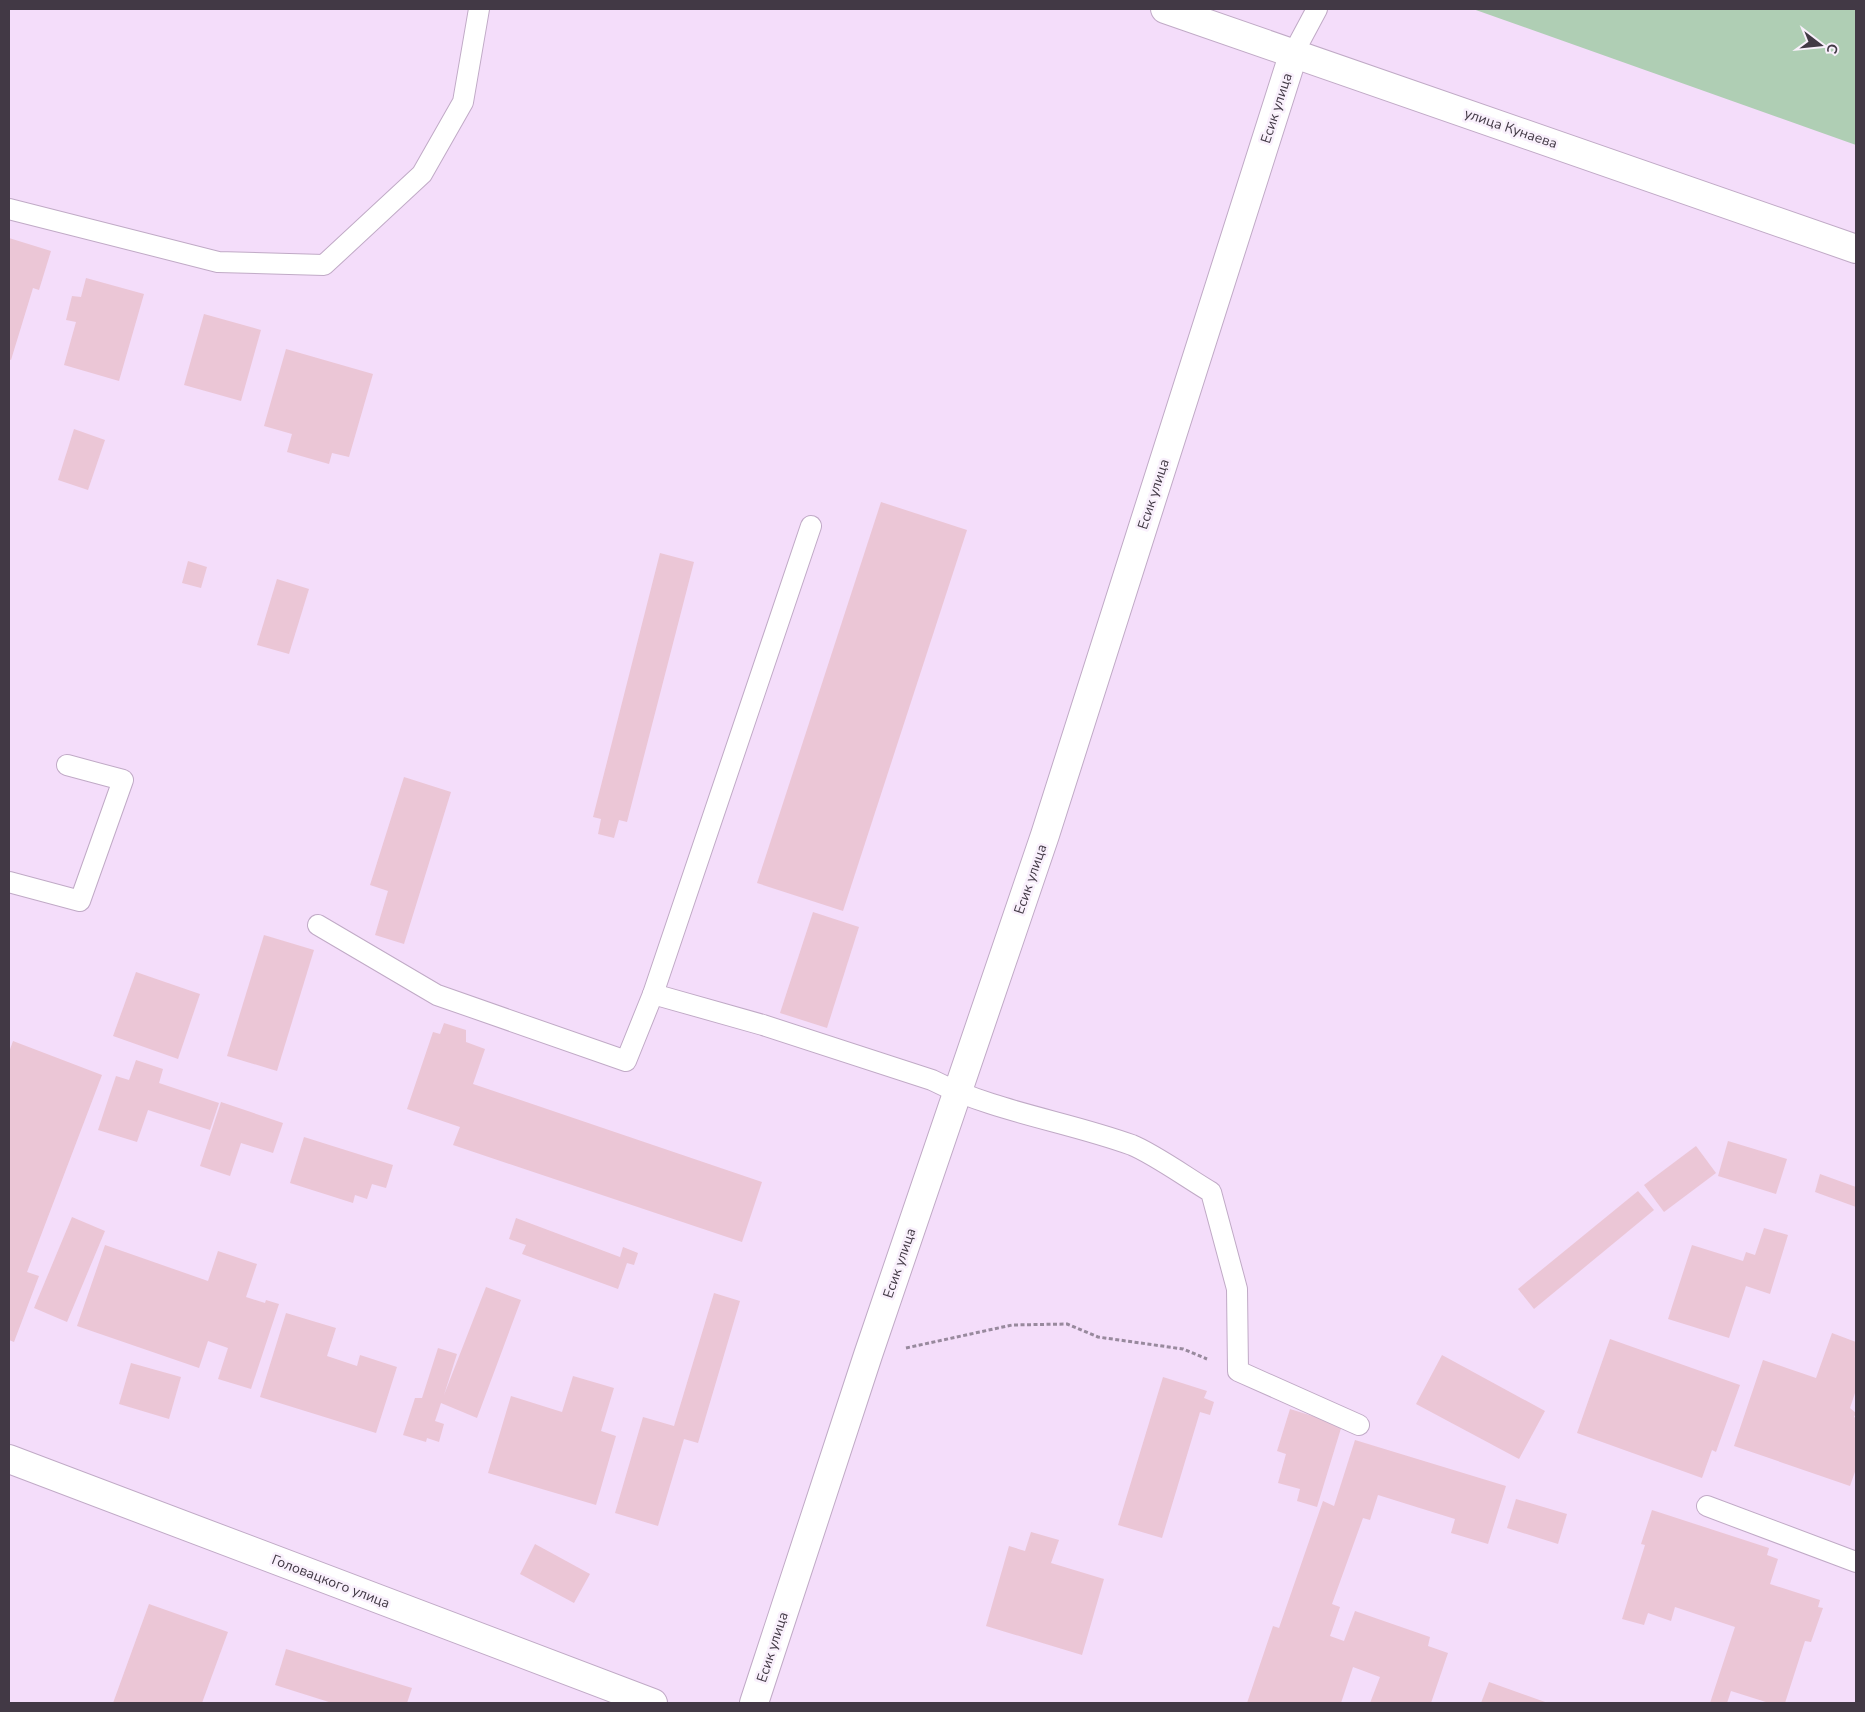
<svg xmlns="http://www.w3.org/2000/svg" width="1865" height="1712" font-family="'Nunito Sans',sans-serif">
  <rect width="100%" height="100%" fill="#f4ddfa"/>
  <path fill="#afceb4" d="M 1473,9 L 1856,9 L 1856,145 Z"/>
  <g fill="#ebc6d6">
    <path d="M 9,238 L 51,251 L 39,290 L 33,288 L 11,360 L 9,359 Z"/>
    <path d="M 86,278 L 144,294 L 119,381 L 64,365 L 76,322 L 66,320 L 72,296 L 81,297 Z"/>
    <path d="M 204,314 L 261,330 L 241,401 L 184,385 Z"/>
    <path d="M 286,349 L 373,374 L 349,457 L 332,453 L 329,464 L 287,452 L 292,434 L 264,426 Z"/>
    <path d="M 74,429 L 105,440 L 88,490 L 58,480 Z"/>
    <path d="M 881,502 L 967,530 L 843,911 L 757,883 Z"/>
    <path d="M 660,553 L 694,562 L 627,822 L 619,820 L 614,838 L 598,834 L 601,819 L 593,817 Z"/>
    <path d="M 188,561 L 207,567 L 201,588 L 182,583 Z"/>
    <path d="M 277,579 L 309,589 L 289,654 L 257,645 Z"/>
    <path d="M 404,777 L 451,792 L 404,944 L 375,935 L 388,891 L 370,885 Z"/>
    <path d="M 813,912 L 859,927 L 827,1028 L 780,1013 Z"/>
    <path d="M 264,935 L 314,950 L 277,1071 L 227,1056 Z"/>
    <path d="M 136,972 L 200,994 L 178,1059 L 113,1036 Z"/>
    <path d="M 444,1023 L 466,1030 L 466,1042 L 485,1049 L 473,1084 L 762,1182 L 742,1242 L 453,1145 L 460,1127 L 407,1109 L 433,1032 L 440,1034 Z"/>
    <path d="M 13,1041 L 102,1075 L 27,1272 L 39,1276 L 14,1342 L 9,1340 L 9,1052 Z"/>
    <path d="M 136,1060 L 163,1069 L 159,1083 L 219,1103 L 210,1130 L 148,1110 L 137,1142 L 98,1130 L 116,1076 L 129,1080 Z"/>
    <path d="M 221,1102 L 283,1123 L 273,1153 L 241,1143 L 230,1176 L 200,1166 Z"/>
    <path d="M 304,1137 L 393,1165 L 386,1188 L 372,1184 L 367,1199 L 355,1195 L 353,1203 L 290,1183 Z"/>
    <path d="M 1728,1141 L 1787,1159 L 1776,1194 L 1718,1176 Z"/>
    <path d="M 1696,1146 L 1716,1173 L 1664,1212 L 1644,1185 Z"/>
    <path d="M 1820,1174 L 1856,1187 L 1856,1207 L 1815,1192 Z"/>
    <path d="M 1638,1191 L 1654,1210 L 1534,1309 L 1518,1289 Z"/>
    <path d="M 72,1217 L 105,1231 L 67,1322 L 34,1308 Z"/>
    <path d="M 516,1218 L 620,1257 L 623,1247 L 638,1253 L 634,1265 L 627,1263 L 618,1289 L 522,1254 L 526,1245 L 509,1239 Z"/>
    <path d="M 1764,1228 L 1788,1235 L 1770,1294 L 1746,1286 L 1729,1338 L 1668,1319 L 1692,1245 L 1743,1261 L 1746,1252 L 1755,1255 Z"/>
    <path d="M 105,1245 L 208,1281 L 218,1251 L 257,1264 L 246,1297 L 265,1303 L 266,1300 L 279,1304 L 251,1389 L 218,1379 L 228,1348 L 208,1341 L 199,1368 L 77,1326 Z"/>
    <path d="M 486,1287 L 521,1300 L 477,1418 L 441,1403 L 435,1421 L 444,1424 L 439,1442 L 427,1438 L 426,1442 L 403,1435 L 415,1398 L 422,1398 L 438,1348 L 457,1354 L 444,1395 Z"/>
    <path d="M 714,1293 L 740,1301 L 698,1443 L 684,1439 L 658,1526 L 615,1513 L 643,1417 L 674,1426 Z"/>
    <path d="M 286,1313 L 336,1328 L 327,1356 L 357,1366 L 360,1355 L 397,1367 L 376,1433 L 260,1397 Z"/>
    <path d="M 1832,1333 L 1856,1342 L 1856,1390 L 1850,1408 L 1856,1413 L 1854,1417 L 1856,1418 L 1856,1469 L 1850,1486 L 1734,1446 L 1763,1360 L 1816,1378 Z"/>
    <path d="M 1610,1339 L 1740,1385 L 1716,1452 L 1712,1450 L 1702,1478 L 1577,1433 Z"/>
    <path d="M 1442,1355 L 1545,1411 L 1519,1459 L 1416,1404 Z"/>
    <path d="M 131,1363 L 181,1377 L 169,1419 L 119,1404 Z"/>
    <path d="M 573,1376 L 614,1388 L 601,1431 L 616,1436 L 596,1505 L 488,1473 L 511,1396 L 562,1412 Z"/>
    <path d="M 1163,1377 L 1207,1391 L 1204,1398 L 1214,1402 L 1210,1415 L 1200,1412 L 1162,1538 L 1118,1525 Z"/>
    <path d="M 1290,1409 L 1342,1425 L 1317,1507 L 1297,1501 L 1300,1489 L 1278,1483 L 1286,1454 L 1277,1451 Z"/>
    <path d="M 1355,1440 L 1506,1486 L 1488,1544 L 1451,1533 L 1455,1519 L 1378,1495 L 1370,1520 L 1363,1518 L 1332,1604 L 1340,1607 L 1330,1636 L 1344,1641 L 1355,1611 L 1430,1637 L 1428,1646 L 1448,1653 L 1431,1703 L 1370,1703 L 1380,1677 L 1353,1667 L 1341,1703 L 1247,1703 L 1273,1626 L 1279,1628 L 1323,1501 L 1334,1506 Z"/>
    <path d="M 1516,1499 L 1567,1514 L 1558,1544 L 1507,1528 Z"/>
    <path d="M 1652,1510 L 1769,1548 L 1767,1555 L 1778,1559 L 1770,1584 L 1820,1600 L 1818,1607 L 1823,1608 L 1811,1642 L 1805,1641 L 1785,1703 L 1769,1703 L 1731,1691 L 1727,1703 L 1710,1703 L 1735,1627 L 1675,1607 L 1671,1621 L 1648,1613 L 1644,1625 L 1622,1619 L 1645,1545 L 1641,1544 Z"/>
    <path d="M 1031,1532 L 1059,1540 L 1051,1563 L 1104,1579 L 1082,1655 L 986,1626 L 1009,1546 L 1025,1551 Z"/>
    <path d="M 535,1544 L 590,1574 L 574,1603 L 520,1574 Z"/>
    <path d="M 149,1604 L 228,1632 L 202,1703 L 113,1703 Z"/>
    <path d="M 286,1649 L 412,1688 L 407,1703 L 332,1703 L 275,1685 Z"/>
    <path d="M 1489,1682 L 1548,1703 L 1481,1703 Z"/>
  </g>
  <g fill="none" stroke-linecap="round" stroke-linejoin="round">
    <defs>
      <g id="lane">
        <path d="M 1294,52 L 1317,9"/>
        <path d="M 9,209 L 218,262 L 324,265 L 422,174 L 463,102 L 479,9"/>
        <path d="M 811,526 L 653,994 L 763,1025 L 932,1080 C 995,1112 1066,1121 1132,1145 C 1154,1154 1189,1179 1211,1192 L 1237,1289 L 1238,1371 L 1359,1425"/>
        <path d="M 9,882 L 80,901 L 123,780 L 67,765"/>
        <path d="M 318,925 L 437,995 L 626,1061 L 653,994"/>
        <path d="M 1707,1506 L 1856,1562"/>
      </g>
      <path id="street" d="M 9,1459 L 653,1703"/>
      <g id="secondary">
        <path d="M 1165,9 L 1856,249"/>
        <path d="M 754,1703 L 868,1355 L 1045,835 L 1294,52"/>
      </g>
    </defs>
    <use href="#lane" stroke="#c0aac6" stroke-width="22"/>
    <use href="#street" stroke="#c0aac6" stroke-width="30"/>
    <use href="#secondary" stroke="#c0aac6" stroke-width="30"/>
    <path stroke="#98899d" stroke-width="3" stroke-dasharray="4 2.5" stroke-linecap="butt" d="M 906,1348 L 1012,1325 L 1067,1324 L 1098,1337 L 1183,1349 L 1207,1359"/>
    <use href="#lane" stroke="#fff" stroke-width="20"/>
    <use href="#street" stroke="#fff" stroke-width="28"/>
    <use href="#secondary" stroke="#fff" stroke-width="28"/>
  </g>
  <g text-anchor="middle" stroke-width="5" stroke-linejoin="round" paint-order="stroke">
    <g font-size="14" fill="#423945" stroke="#f9f0fc">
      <text transform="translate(1276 108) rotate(-72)" y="5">Есик улица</text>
      <text transform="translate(1511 128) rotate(19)" y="5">улица Кунаева</text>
      <text transform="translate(1153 494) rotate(-72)" y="5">Есик улица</text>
      <text transform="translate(1030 879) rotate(-71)" y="5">Есик улица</text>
      <text transform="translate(899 1263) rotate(-71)" y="5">Есик улица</text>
      <text transform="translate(331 1581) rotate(21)" y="5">Головацкого улица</text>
      <text transform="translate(772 1647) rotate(-72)" y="5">Есик улица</text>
    </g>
  </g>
  <rect width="1865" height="1712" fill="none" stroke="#423945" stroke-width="20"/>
  <g transform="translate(1820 45) rotate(106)" stroke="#f9f0fc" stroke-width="4" paint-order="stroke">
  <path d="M0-4L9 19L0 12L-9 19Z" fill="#423945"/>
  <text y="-8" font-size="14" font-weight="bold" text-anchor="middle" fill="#423945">С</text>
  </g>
</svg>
